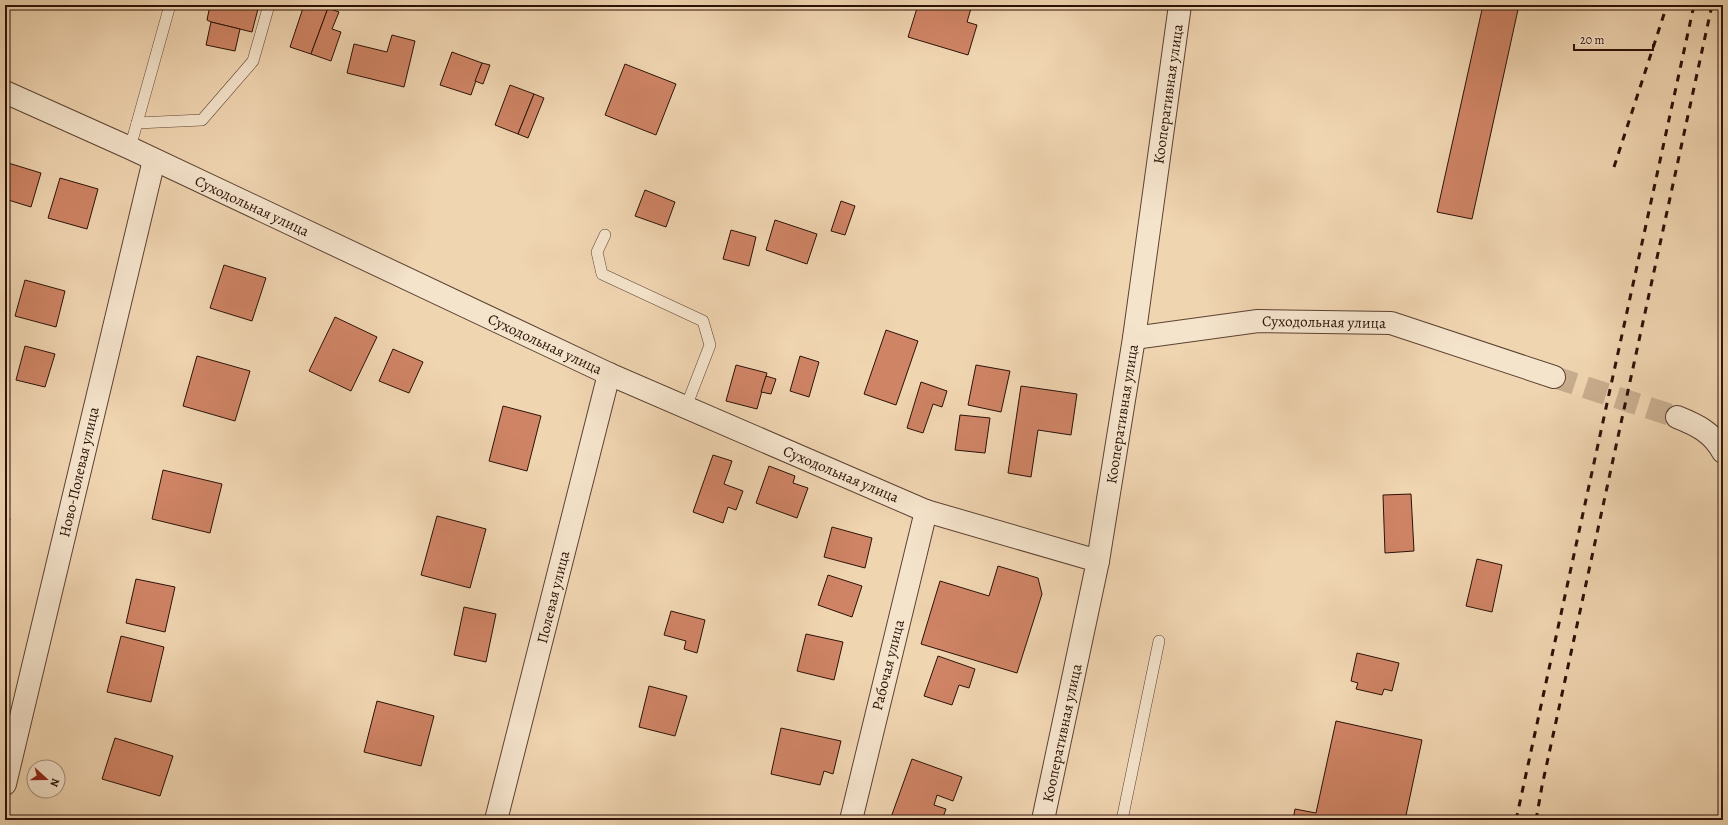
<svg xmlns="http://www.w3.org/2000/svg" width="1728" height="825" font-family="Alegreya,serif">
  <rect width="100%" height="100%" fill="#f0d5b1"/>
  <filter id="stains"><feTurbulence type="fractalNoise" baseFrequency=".005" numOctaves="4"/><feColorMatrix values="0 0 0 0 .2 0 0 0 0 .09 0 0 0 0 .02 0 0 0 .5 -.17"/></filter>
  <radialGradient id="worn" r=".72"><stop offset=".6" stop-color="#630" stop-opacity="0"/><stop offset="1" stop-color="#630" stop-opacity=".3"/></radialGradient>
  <g fill="#cf8465" stroke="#2b1107">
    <path d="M 210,5 L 259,5 L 252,32 L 211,22 L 207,20 Z"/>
    <path d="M 304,5 L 321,5 L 328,8 L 311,54 L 290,47 Z"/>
    <path d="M 918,5 L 972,5 L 967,22 L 977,25 L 968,55 L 908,37 Z"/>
    <path d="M 1483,5 L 1519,5 L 1472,219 L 1437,212 Z"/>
    <path d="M 328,8 L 339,12 L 332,29 L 341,32 L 331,61 L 311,54 Z"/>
    <path d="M 211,22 L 240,29 L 235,51 L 206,45 Z"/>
    <path d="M 392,35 L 415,41 L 404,87 L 347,73 L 354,44 L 387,52 Z"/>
    <path d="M 452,52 L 482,63 L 471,95 L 440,85 Z"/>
    <path d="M 482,63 L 490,65 L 483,84 L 475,81 Z"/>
    <path d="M 625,64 L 676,84 L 656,135 L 605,115 Z"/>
    <path d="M 510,85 L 534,94 L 518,134 L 495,125 Z"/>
    <path d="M 534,94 L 544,98 L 528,138 L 518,134 Z"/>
    <path d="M 5,162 L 41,173 L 31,207 L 5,199 Z"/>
    <path d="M 60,178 L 98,189 L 87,229 L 48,218 Z"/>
    <path d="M 645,190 L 675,202 L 666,227 L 635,216 Z"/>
    <path d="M 841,201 L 855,206 L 845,235 L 831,231 Z"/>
    <path d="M 775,220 L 817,234 L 807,264 L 766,250 Z"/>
    <path d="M 731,230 L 756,237 L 749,266 L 723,259 Z"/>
    <path d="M 224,265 L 266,278 L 252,321 L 210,308 Z"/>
    <path d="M 25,280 L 65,291 L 56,327 L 15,316 Z"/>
    <path d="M 335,317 L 377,337 L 351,391 L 309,371 Z"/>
    <path d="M 886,330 L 918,341 L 896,405 L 864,394 Z"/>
    <path d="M 25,346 L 55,354 L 45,387 L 16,380 Z"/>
    <path d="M 393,349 L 423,362 L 409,393 L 379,381 Z"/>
    <path d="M 197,356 L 250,371 L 235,421 L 183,406 Z"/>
    <path d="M 800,356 L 819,362 L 809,397 L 790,391 Z"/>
    <path d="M 736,365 L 767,373 L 757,409 L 726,401 Z"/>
    <path d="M 976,365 L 1010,371 L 1001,412 L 968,405 Z"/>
    <path d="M 766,376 L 776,379 L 771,394 L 761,392 Z"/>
    <path d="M 921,382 L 947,391 L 942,407 L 933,404 L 923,433 L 907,428 Z"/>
    <path d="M 1021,386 L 1077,394 L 1071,435 L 1038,430 L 1031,477 L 1008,473 Z"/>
    <path d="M 503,406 L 541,416 L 527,471 L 489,461 Z"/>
    <path d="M 960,415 L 990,418 L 985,453 L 955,450 Z"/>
    <path d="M 713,455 L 732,461 L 724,484 L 743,491 L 736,510 L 728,507 L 723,523 L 693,512 Z"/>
    <path d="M 769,466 L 795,476 L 793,483 L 808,488 L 797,518 L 756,503 Z"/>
    <path d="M 163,470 L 222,484 L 210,533 L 152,519 Z"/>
    <path d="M 1411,494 L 1414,551 L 1385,553 L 1383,495 Z"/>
    <path d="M 437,516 L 486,529 L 470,588 L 421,575 Z"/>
    <path d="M 5,518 L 10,519 L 5,538 Z"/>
    <path d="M 832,527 L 872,538 L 865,568 L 824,557 Z"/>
    <path d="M 1477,559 L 1502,565 L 1492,612 L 1466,606 Z"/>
    <path d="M 998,566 L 1038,578 L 1042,594 L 1017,673 L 921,644 L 940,581 L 989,596 Z"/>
    <path d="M 828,575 L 862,586 L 852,617 L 818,605 Z"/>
    <path d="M 136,579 L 175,587 L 165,632 L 126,623 Z"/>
    <path d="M 464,607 L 496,614 L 486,662 L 454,655 Z"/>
    <path d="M 671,611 L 705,620 L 697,653 L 684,649 L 686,641 L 664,635 Z"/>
    <path d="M 806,634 L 843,642 L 834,680 L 797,671 Z"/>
    <path d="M 121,636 L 164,647 L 151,702 L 107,692 Z"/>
    <path d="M 1357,653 L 1399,663 L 1392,691 L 1384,689 L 1382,695 L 1356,689 L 1358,683 L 1351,681 Z"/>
    <path d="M 938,656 L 975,669 L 969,688 L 959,685 L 952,705 L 924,696 Z"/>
    <path d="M 649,686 L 687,696 L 675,736 L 639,727 Z"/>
    <path d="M 377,701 L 434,716 L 421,766 L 364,752 Z"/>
    <path d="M 1336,721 L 1422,740 L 1405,820 L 1293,820 L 1295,809 L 1316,813 Z"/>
    <path d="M 781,728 L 841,741 L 833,774 L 824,771 L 820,785 L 771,774 Z"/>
    <path d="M 115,738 L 173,756 L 160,796 L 102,779 Z"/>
    <path d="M 912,759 L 962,777 L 953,801 L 937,795 L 934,805 L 946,809 L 942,820 L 890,820 Z"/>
  </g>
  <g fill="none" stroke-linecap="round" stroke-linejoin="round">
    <path stroke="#c9ae8f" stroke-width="22" stroke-dasharray="22 11" stroke-linecap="butt" d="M 1554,377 L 1677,417"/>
    <defs>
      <g id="service">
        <path d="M 137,123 L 202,120 L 253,61 L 269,5"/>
        <path d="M 130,148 L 170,5"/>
        <path d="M 605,235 L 597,252 L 602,274 L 703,321 L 710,345 L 686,407"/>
        <path d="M 1122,820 L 1159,641"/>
      </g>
      <g id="minor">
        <path d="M 5,784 L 154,160"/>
        <path d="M 496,820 L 609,374"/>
        <path d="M 851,820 L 926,511"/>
      </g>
      <g id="tertiary">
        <path d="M 5,92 L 130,148 L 609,374 L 926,511 L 1098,561"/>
        <path d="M 1134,338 L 1258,321 L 1391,323 L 1554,377"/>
        <path d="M 1677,417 C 1697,425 1712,432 1723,452"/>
        <path d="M 1043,820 L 1098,561 L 1134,338 L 1180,5"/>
      </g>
    </defs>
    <use href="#service" stroke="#5c4232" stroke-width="12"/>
    <use href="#minor" stroke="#5c4232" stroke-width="24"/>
    <use href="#tertiary" stroke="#5c4232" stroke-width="24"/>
    <use href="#service" stroke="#f5e4cc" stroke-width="11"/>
    <use href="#minor" stroke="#f5e4cc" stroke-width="22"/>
    <use href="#tertiary" stroke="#f5e4cc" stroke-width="22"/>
    <g stroke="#2b1107" stroke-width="3" stroke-dasharray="7 7" stroke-linecap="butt">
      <path d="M 1614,167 L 1667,5"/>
      <path d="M 1516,820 L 1694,5"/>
      <path d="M 1536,820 L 1542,786 L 1712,5"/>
    </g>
  </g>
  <g text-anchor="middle" stroke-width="3" stroke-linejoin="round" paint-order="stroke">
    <g font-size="15" fill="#2b1107" stroke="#f5e4cc">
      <text transform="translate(1168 94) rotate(-82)" y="5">Кооперативная улица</text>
      <text transform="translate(252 206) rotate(25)" y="5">Суходольная улица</text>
      <text transform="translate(1324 322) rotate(1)" y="5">Суходольная улица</text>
      <text transform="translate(545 344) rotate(25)" y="5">Суходольная улица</text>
      <text transform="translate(1122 414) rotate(-81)" y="5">Кооперативная улица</text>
      <text transform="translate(79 472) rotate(-77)" y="5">Ново-Полевая улица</text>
      <text transform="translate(841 474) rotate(23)" y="5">Суходольная улица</text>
      <text transform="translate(553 597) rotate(-76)" y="5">Полевая улица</text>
      <text transform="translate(888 665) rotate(-76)" y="5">Рабочая улица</text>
      <text transform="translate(1062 733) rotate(-78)" y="5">Кооперативная улица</text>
    </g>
  </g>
  <rect width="1728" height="825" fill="none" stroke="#f0d5b1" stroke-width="20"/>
  <rect x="6" y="6" width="1716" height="813" fill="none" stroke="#2b1107" stroke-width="2"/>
  <rect x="10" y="10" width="1708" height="805" fill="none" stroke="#2b1107"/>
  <g transform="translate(46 779) rotate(111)"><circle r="19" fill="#f5e4cc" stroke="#a4907d"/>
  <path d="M0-3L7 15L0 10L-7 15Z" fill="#8f2418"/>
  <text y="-6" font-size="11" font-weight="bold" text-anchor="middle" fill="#2b1107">N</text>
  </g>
  <path d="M1574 44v6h79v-6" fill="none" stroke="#2b1107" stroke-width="2"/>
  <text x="1580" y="44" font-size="12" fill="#2b1107" stroke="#f5e4cc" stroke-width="3" paint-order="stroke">20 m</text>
  <rect width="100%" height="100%" filter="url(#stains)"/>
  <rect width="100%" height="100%" fill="url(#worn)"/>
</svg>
